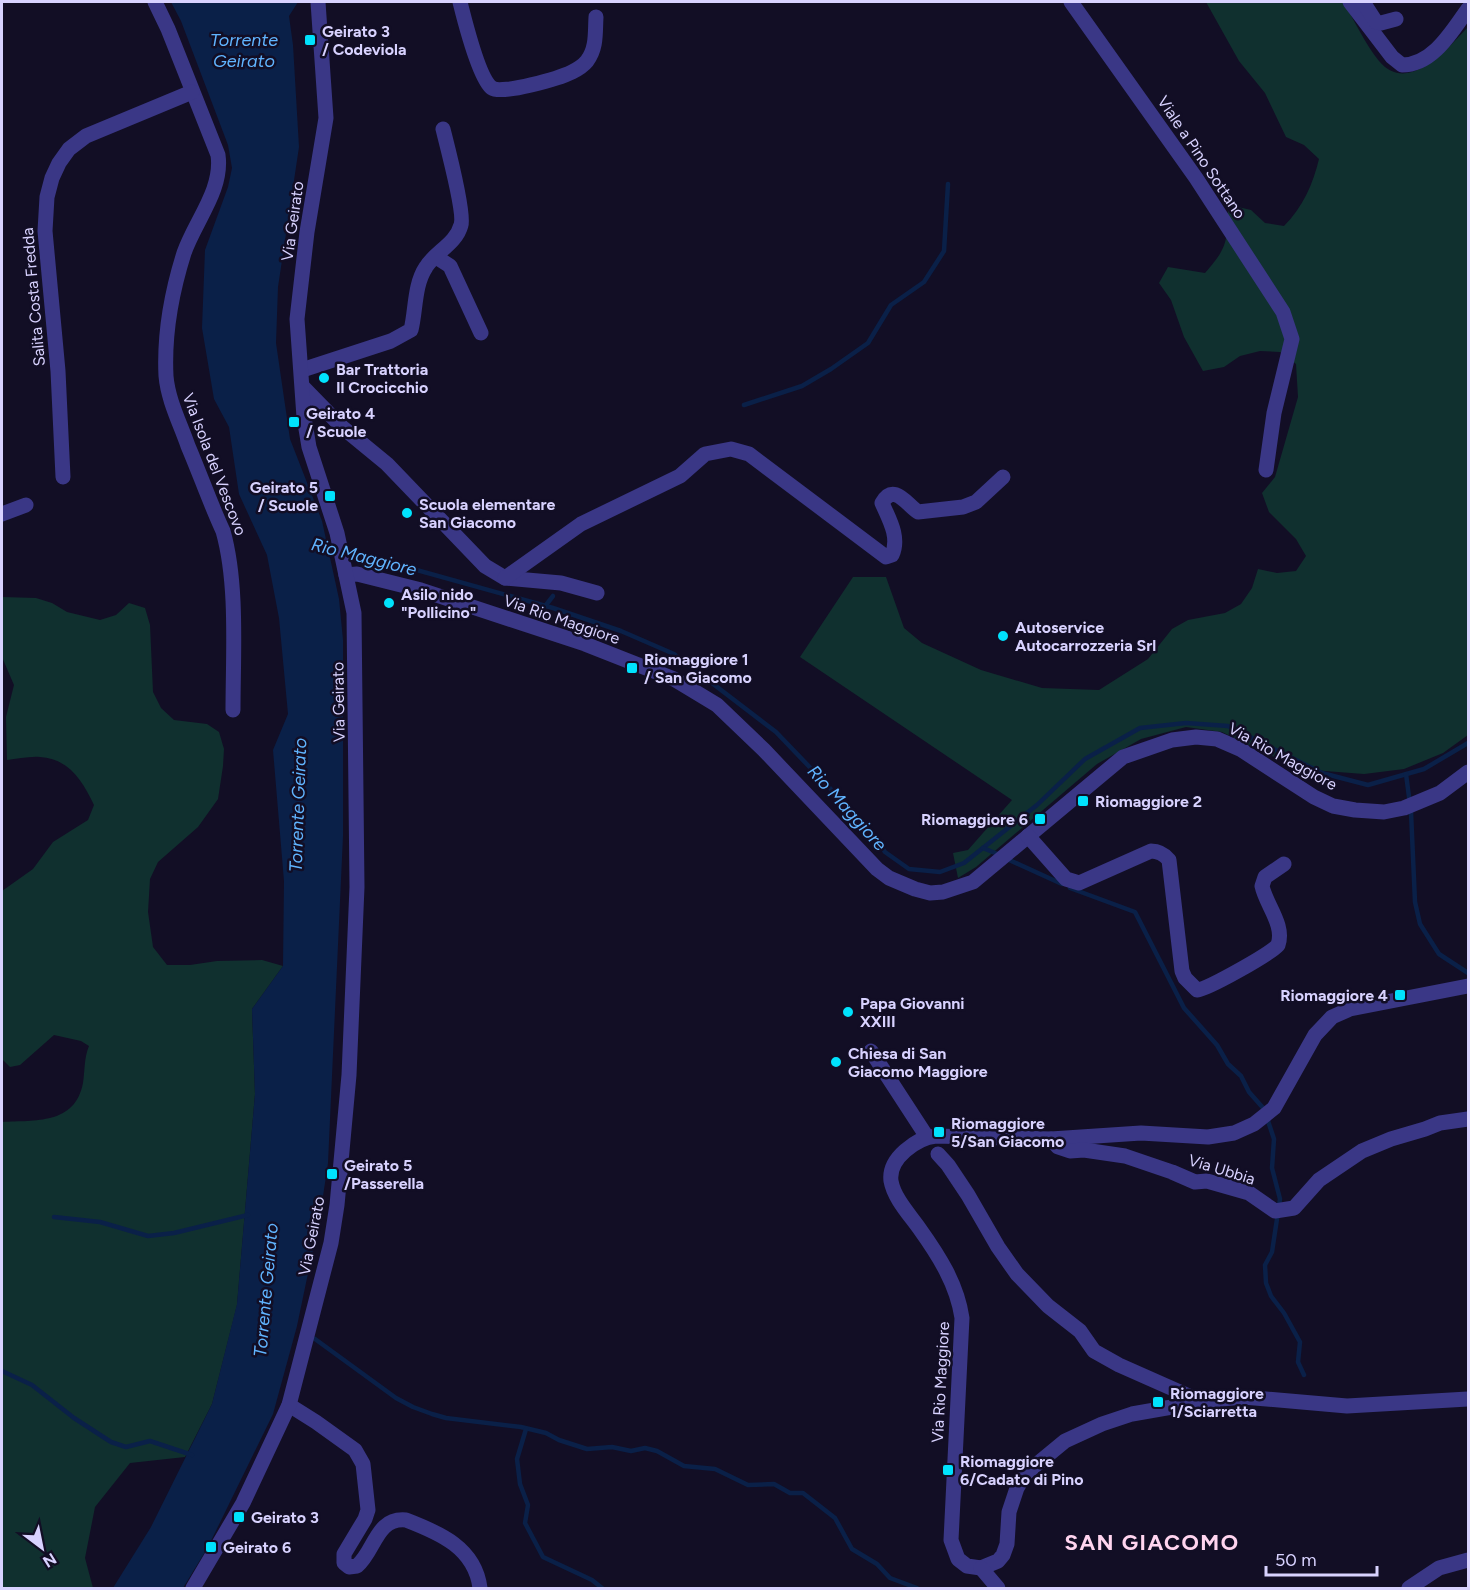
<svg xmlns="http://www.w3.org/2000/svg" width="1470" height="1590" font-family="Figtree,sans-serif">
  <rect width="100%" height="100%" fill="#120e25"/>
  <g fill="#10302f">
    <path d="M 1206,2 L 1343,2 C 1354,19 1366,46 1379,61 C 1408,96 1448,48 1468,27 L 1468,735 L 1443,753 L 1404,769 L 1364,774 L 1299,769 L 1222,732 L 1186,727 L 1141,739 L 1097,764 L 976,867 L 958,878 L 953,853 L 968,850 L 1012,800 L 800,657 L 853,577 L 886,577 L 904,628 L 922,643 L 981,670 L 1042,688 L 1099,690 L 1148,659 L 1172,629 L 1188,620 L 1225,613 L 1241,604 L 1252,588 L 1258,569 L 1277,573 L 1296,571 L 1306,556 L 1296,539 L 1269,512 L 1262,493 L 1275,477 L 1298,397 L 1296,364 L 1280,352 L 1260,351 L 1240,356 L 1224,367 L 1203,371 L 1184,337 L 1171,300 L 1159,283 L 1168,267 L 1205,273 C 1227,248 1227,243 1228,211 L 1234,206 L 1251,210 L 1265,223 L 1284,226 C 1303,207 1313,184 1319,159 L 1304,145 L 1286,137 L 1265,93 L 1239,61 Z"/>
    <path d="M 2,597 L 36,598 L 52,603 L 67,612 L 100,620 L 116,615 L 129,603 L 145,608 L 150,625 L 153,692 L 161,708 L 174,720 L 207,724 L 219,732 L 224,749 L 223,766 L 218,799 L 198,827 L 158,862 L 150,879 L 148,912 L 153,947 L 167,965 L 190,965 L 217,961 L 262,960 L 283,966 L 252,1009 L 255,1094 L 237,1305 L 212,1404 L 185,1457 L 130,1463 L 95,1507 L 85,1558 L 93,1588 L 2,1588 L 2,1122 C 35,1120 75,1125 83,1083 C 85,1070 84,1058 89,1046 L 81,1041 L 54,1035 L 20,1065 L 10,1067 L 2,1059 L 2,891 L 33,869 L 53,842 L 88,820 L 94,805 C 83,782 70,759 40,757 C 30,756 17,759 7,760 L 6,717 L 14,685 L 2,657 Z"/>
  </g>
  <path fill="#0a2048" d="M 171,2 L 298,2 L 289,16 L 293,45 L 299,147 L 278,287 L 276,343 L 290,439 L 322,521 L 339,599 L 343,640 L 343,836 L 328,1163 L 320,1216 L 297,1326 L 273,1414 L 208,1547 L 183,1588 L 113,1588 L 151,1527 L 212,1404 L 237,1304 L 255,1094 L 252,1009 L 283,966 L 284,881 L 273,750 L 288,714 L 279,618 L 267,555 L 239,494 L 229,427 L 214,399 L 202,328 L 205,250 L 228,187 L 232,168 L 228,145 L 181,21 Z"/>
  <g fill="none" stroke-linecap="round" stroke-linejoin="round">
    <g stroke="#0a2048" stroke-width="4.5">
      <path d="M 744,405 L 802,386 L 831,369 L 868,343 L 891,305 L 924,282 L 944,251 L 948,184"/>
      <path d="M 345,550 L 553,608 L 621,631 L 674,654 L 776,732 L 869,829 L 885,852 L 909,869 L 940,872 L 964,863 L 1037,805 L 1085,759 L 1140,728 L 1186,723 L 1228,726 L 1322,773 L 1368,785 L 1424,769 L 1468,743"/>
      <path d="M 546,605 L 553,596"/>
      <path d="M 1406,774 L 1411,812 L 1415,902 L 1420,924 L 1439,954 L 1468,973"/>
      <path d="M 983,848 L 1000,855"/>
      <path d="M 1007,859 L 1062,884"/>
      <path d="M 1070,888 L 1135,912 L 1184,1008 L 1217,1045 L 1228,1064 L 1241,1076 L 1249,1092 L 1264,1109"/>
      <path d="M 1268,1121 L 1274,1139 L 1272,1168 L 1280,1199 L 1272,1252 L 1265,1265 L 1266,1283 L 1271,1296 L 1284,1313 L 1300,1342 L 1298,1362 L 1304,1375"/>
      <path d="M 54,1217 L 100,1222 L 148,1236 L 174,1233 L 248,1215"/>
      <path d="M 315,1339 L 396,1398 L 413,1407 L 432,1414 L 446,1418 L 521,1427 L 546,1433 L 559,1440 L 587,1449 L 612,1447 L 631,1451 L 645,1448 L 657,1451 L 684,1466 L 715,1469 L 748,1485 L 774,1484 L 790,1493 L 803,1493 L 835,1518 L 852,1549 L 877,1564 L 890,1578 L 917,1588"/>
      <path d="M 2,1371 L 32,1385 L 74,1418 L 111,1442 L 126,1447 L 150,1441 L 192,1455"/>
      <path d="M 526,1429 L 517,1459 L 520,1484 L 528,1505 L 525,1523 L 543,1557 L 592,1580 L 602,1588"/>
    </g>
    <g stroke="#3a3786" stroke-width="15">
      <path d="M 155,2 L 168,29 L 218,155 C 223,190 195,221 184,253 C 172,291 164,336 166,376 C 168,400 180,423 188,446 C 200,474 210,503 223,531 C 238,584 233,654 233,710"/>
      <path d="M 460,2 C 464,18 479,79 492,88 C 502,95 560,78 572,72 C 578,69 583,66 587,61 C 597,48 595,32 596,17"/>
      <path d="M 1071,2 L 1196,178 L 1283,312 L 1292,339 L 1274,413 L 1266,470"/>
      <path d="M 1350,2 L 1392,57 L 1402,65 C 1433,65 1452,31 1468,9"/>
      <path d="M 1363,2 L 1376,22 L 1381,23 L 1396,19"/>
      <path d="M 436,257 L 450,266 L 481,333"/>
      <path d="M 302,370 L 391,341 L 411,330 C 416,310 414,285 426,267 C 435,252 456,244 461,225 C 465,213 447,145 443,129"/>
      <path d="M 303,387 L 342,427 L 387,464 L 485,566 L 505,578 L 561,583 L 597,593"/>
      <path d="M 63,477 L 58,371 L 45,231 L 47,197 L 52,178 L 59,163 L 69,149 L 86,136 L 192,92"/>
      <path d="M 2,514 L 26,505"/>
      <path d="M 346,575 L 357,574 L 421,590 L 585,644 L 674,679 L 717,705 L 764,750 L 877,869 L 889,878 L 915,889 L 930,893 L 943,892 L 973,882 L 1123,757 L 1172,740 L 1196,737 L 1217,739 L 1240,749 L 1314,797 L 1333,806 L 1355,810 L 1384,812 L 1404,808 L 1440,793 L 1468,772"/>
      <path d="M 505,578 L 581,524 L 680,476 L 705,454 L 731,449 L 749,454 L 886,557 L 892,555 C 900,537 889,519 882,503 C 894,482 907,505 918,512 L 963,507 L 976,502 L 1003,477"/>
      <path d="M 1028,836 L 1066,879 L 1079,883 L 1151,851 C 1159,851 1164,854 1169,860 L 1182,971 L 1185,978 L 1197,990 C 1208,989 1270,954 1278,945 C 1285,925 1266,905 1262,886 L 1265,877 L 1284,864"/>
      <path d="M 1468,986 L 1350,1009 L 1332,1017 L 1315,1035 L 1274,1108 L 1254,1124 L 1234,1133 L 1208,1137 L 1141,1133 L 1051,1139 L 936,1136 C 917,1138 888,1158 891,1181 C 894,1198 909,1214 919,1228 C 939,1256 957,1284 962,1318 L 951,1540 L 958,1559 L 967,1566 L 981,1568 L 998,1561 L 1003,1555 L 1007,1544 L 1009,1512 L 1017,1488 L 1025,1474 L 1065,1441 L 1102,1424 L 1132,1414 L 1212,1400 L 1243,1397 L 1347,1406 L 1468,1399"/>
      <path d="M 871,1051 L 927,1137"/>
      <path d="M 1051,1139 L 1058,1147 L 1070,1151 L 1084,1150 L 1125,1156 L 1172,1172 L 1195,1182 L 1207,1181 L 1249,1193 L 1275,1211 L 1294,1208 L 1319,1180 L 1362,1151 L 1391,1139 L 1425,1129 L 1440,1123 L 1468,1119"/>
      <path d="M 938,1154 L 948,1165 L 968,1195 L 998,1247 L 1017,1274 L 1048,1306 L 1080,1331 L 1094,1351 L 1119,1365 L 1189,1396 L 1192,1403"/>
      <path d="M 289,1405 L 316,1422 L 355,1450 L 363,1464 L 368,1510 L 365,1519 L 344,1554 L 344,1563 L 349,1567 L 357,1566 C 375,1551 376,1517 406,1520 C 440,1533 475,1548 480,1588"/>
      <path d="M 981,1568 L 998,1588"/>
      <path d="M 193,1588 L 243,1503 L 289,1405 L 331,1243 L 337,1205 L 349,1075 L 357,887 L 354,613 L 337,533 L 309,447 L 304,417 L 297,319 L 307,232 L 326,118 L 318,2"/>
      <path d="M 1409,1588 L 1439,1568 L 1468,1560"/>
    </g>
  </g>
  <g fill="#00e2fd" stroke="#120e25" stroke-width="2">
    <rect x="304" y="34" width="12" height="12" rx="3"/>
    <circle cx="324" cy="378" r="6"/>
    <rect x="288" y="416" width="12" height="12" rx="3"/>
    <rect x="324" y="490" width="12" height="12" rx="3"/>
    <circle cx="407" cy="513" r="6"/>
    <circle cx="389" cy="603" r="6"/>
    <circle cx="1003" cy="636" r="6"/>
    <rect x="626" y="662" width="12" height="12" rx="3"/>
    <rect x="1077" y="795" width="12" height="12" rx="3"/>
    <rect x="1034" y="813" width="12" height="12" rx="3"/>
    <rect x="1394" y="989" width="12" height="12" rx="3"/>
    <circle cx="848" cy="1012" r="6"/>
    <circle cx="836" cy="1062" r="6"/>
    <rect x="933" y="1126" width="12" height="12" rx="3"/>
    <rect x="326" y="1168" width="12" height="12" rx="3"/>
    <rect x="1152" y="1396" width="12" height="12" rx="3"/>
    <rect x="942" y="1464" width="12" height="12" rx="3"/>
    <rect x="233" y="1511" width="12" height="12" rx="3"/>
    <rect x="205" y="1541" width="12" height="12" rx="3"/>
  </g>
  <g text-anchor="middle" stroke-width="5" stroke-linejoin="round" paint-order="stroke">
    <g font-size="16" font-weight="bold" fill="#d8d2ff" stroke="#120e25" text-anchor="start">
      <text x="322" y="37">Geirato 3<tspan x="322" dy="18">/ Codeviola</tspan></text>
      <text x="336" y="375">Bar Trattoria<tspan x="336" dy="18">Il Crocicchio</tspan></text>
      <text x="306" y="419">Geirato 4<tspan x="306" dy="18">/ Scuole</tspan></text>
      <text x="318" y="493" text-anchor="end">Geirato 5<tspan x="318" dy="18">/ Scuole</tspan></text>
      <text x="419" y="510">Scuola elementare<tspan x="419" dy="18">San Giacomo</tspan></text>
      <text x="401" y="600">Asilo nido<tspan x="401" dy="18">"Pollicino"</tspan></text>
      <text x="1015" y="633">Autoservice<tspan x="1015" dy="18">Autocarrozzeria Srl</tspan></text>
      <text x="644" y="665">Riomaggiore 1<tspan x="644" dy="18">/ San Giacomo</tspan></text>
      <text x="1095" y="807">Riomaggiore 2</text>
      <text x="1028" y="825" text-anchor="end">Riomaggiore 6</text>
      <text x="1388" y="1001" text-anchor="end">Riomaggiore 4</text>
      <text x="860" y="1009">Papa Giovanni<tspan x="860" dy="18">XXIII</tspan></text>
      <text x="848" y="1059">Chiesa di San<tspan x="848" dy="18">Giacomo Maggiore</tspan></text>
      <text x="951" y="1129">Riomaggiore<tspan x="951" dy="18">5/San Giacomo</tspan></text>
      <text x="344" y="1171">Geirato 5<tspan x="344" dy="18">/Passerella</tspan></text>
      <text x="1170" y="1399">Riomaggiore<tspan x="1170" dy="18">1/Sciarretta</tspan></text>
      <text x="960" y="1467">Riomaggiore<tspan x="960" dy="18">6/Cadato di Pino</tspan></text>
      <text x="251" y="1523">Geirato 3</text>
      <text x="223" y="1553">Geirato 6</text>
    </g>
    <g font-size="16" fill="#d8d2ff" stroke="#120e25">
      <text transform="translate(1202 157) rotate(56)" y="6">Viale a Pino Sottano</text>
      <text transform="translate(292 221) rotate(-82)" y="6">Via Geirato</text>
      <text transform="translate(33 297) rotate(-95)" y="6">Salita Costa Fredda</text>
      <text transform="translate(215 464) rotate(69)" y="6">Via Isola del Vescovo</text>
      <text transform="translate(562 619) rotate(19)" y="6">Via Rio Maggiore</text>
      <text transform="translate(338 702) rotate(-91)" y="6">Via Geirato</text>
      <text transform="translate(1283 756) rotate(29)" y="6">Via Rio Maggiore</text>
      <text transform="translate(1222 1169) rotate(17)" y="6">Via Ubbia</text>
      <text transform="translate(311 1236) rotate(-79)" y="6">Via Geirato</text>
      <text transform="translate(940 1382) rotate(-87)" y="6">Via Rio Maggiore</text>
    </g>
    <g font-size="18" font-style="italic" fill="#60b4ff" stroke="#120e25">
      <text x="244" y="46">Torrente<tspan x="244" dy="21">Geirato</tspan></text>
      <text transform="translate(364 557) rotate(14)" y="6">Rio Maggiore</text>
      <text transform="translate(298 805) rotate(-88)" y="6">Torrente Geirato</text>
      <text transform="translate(847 808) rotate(48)" y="6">Rio Maggiore</text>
      <text transform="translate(266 1290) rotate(-85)" y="6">Torrente Geirato</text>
    </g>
    <g font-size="22" font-weight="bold" letter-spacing="1.5" fill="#ffd4ef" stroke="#120e25">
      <text x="1152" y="1550">SAN GIACOMO</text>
    </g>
  </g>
  <rect width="1470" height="1590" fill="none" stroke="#d8d2ff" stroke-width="6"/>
  <g transform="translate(42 1548) rotate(148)" stroke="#120e25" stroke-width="4.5" paint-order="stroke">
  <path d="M0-4.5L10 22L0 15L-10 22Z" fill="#d8d2ff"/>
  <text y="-9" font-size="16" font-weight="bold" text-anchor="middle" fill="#d8d2ff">N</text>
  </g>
  <path d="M1266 1566v9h111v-9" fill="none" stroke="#d8d2ff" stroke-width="3"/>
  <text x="1275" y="1566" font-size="18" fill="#d8d2ff" stroke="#120e25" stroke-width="4.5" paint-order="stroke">50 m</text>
</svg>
